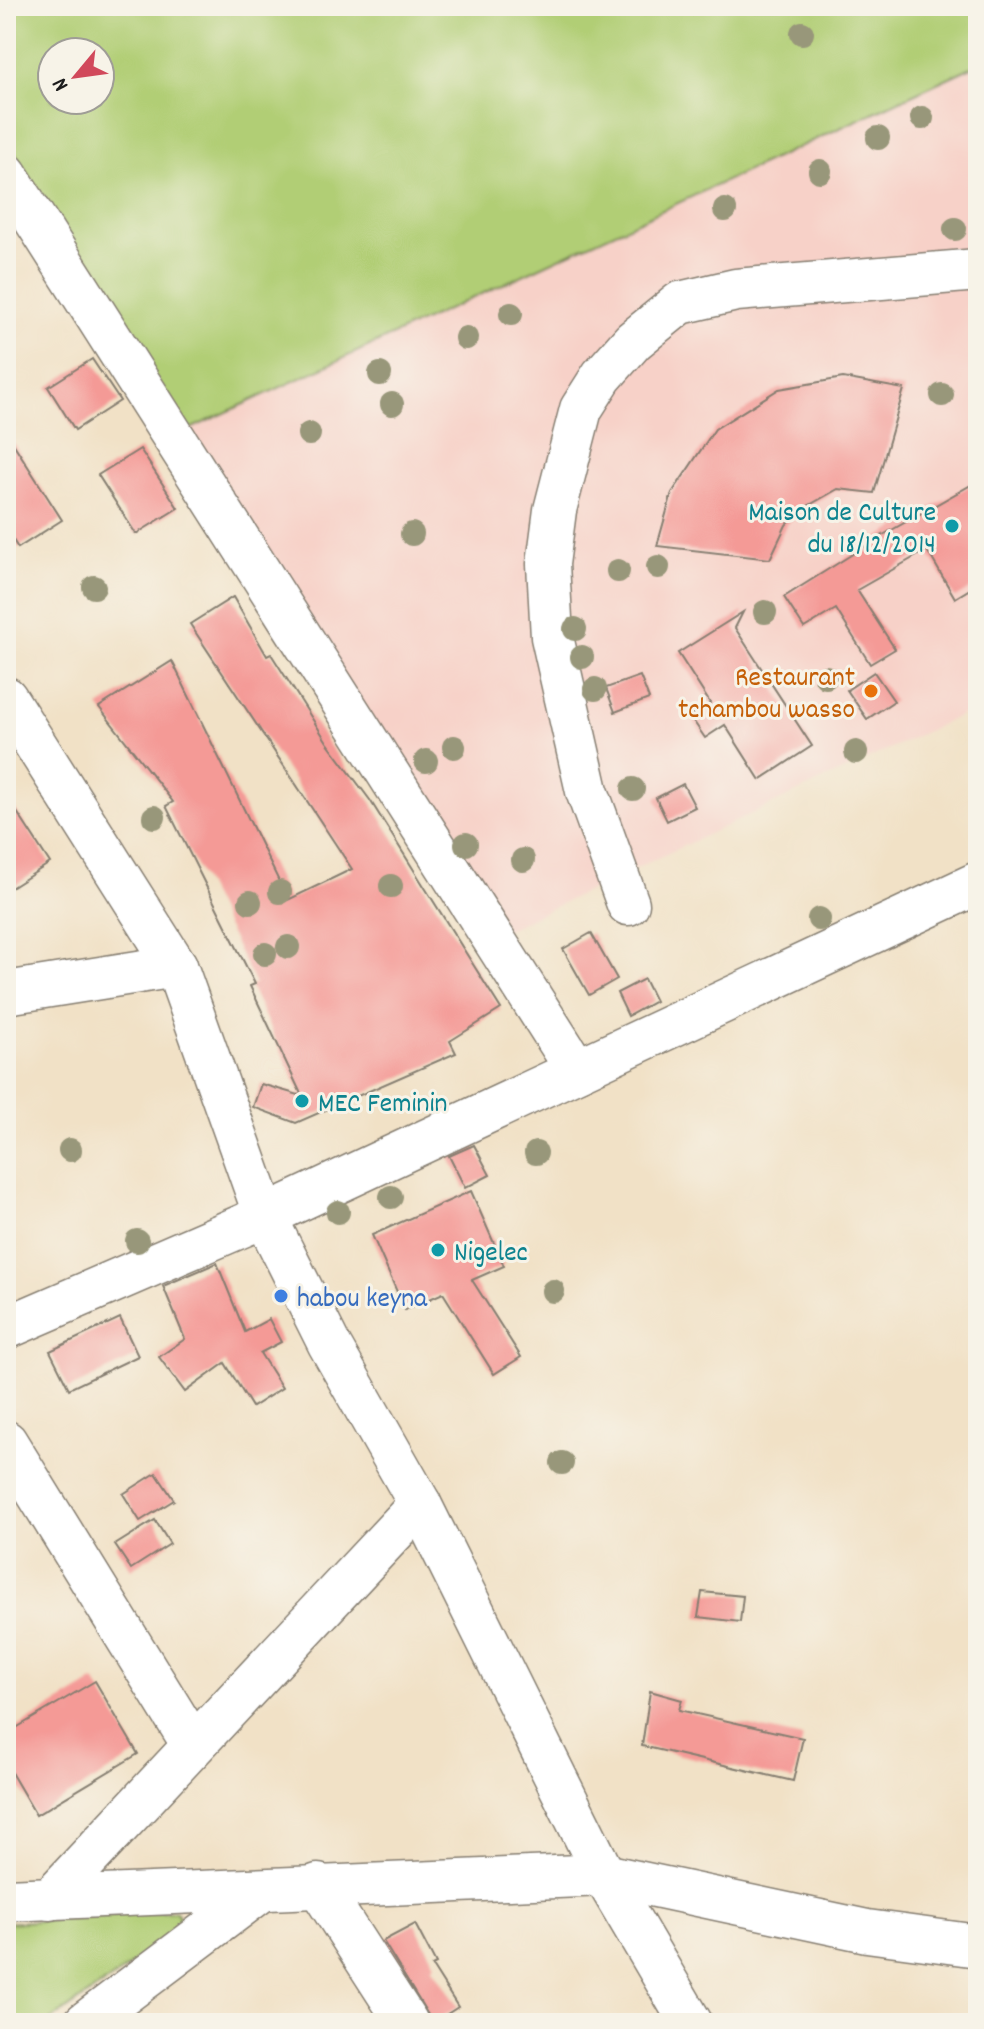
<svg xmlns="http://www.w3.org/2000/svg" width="984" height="2029" font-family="Dekko,sans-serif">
  <rect width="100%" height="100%" fill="#f7f3e8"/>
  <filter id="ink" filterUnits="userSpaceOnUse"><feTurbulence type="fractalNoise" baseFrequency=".0125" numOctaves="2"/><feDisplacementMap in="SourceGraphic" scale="16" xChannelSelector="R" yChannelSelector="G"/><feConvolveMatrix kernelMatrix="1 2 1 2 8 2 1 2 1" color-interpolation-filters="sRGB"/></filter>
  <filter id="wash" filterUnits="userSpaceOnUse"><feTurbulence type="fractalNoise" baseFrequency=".006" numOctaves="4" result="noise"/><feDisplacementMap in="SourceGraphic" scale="32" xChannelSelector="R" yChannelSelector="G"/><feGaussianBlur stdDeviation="1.8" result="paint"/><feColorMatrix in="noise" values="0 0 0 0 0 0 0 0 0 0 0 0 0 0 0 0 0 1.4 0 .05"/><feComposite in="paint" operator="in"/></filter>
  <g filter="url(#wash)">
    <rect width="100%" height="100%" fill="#f1e1c6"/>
    <path fill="#f7d1c8" d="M 978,64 L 978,707 L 503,931 L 184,432 Z"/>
    <g fill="#b1ce74" stroke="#667548" stroke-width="2" fill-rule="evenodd">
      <path d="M 6,6 L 978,6 L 978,64 L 184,432 L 6,140 ZM 52,52 L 100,52 L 100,100 L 52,100 Z"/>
      <path d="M 176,1911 L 185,1928 L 47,2023 L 6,2023 L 6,1923 Z"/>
    </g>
    <g id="blocks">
      <g fill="#f49a96">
        <path d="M 92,359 L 120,401 L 75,430 L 48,387 Z"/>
        <path d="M 843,378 L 904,389 L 874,493 L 838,489 L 799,511 L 786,525 L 770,559 L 657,546 L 672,493 L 715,429 L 779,389 Z"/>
        <path d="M 6,432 L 62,520 L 18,548 L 6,529 Z"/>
        <path d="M 140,449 L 178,508 L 136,534 L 98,475 Z"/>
        <path d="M 978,481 L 978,584 L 955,598 L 927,550 L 857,590 L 895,649 L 870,664 L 836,609 L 804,628 L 784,597 L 883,535 Z"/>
        <path d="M 233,597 L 267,656 L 271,654 L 327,742 L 370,800 L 501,1009 L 450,1041 L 456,1053 L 296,1123 L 253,1107 L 261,1084 L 302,1096 L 250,986 L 255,984 L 166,806 L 173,802 L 99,707 L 172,661 L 288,900 L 352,869 L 190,624 Z"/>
        <path d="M 743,612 L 735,628 L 812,746 L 760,780 L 725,725 L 705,738 L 690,716 L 710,703 L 678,653 Z"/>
        <path d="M 874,672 L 894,701 L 867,719 L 847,690 Z"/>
        <path d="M 640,676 L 649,699 L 615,712 L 606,688 Z"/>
        <path d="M 683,784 L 695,807 L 667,821 L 656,798 Z"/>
        <path d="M 6,795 L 50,863 L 6,891 Z"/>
        <path d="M 591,933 L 617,979 L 589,995 L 563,949 Z"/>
        <path d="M 644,979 L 655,1001 L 628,1016 L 617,993 Z"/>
        <path d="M 474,1145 L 490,1175 L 465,1188 L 449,1156 Z"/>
        <path d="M 471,1191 L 504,1266 L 472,1280 L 521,1357 L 494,1374 L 443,1293 L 405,1310 L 372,1235 Z"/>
        <path d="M 217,1263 L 245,1332 L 269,1319 L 281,1342 L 260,1353 L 282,1388 L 252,1407 L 225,1363 L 185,1392 L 159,1357 L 185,1339 L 163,1286 Z"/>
        <path d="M 120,1318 L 138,1356 L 69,1389 L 50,1351 Z"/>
        <path d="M 156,1473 L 174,1500 L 140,1521 L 123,1494 Z"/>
        <path d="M 155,1520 L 170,1544 L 131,1569 L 115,1545 Z"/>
        <path d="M 702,1592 L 743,1596 L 740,1622 L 698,1617 Z"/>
        <path d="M 95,1681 L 138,1754 L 36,1815 L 6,1764 L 6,1734 Z"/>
        <path d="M 650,1691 L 682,1700 L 679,1710 L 803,1738 L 793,1781 L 642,1746 Z"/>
        <path d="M 415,1924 L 436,1964 L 432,1966 L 458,2007 L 433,2023 L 383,1941 Z"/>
      </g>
    </g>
  </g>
  <g filter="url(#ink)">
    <use href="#blocks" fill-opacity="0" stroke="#867e71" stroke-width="2"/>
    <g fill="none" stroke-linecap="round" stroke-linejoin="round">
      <defs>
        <g id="minor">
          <path d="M 6,174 L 577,1070"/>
          <path d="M 6,698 L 176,966 L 265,1216 L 329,1344 L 420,1504 L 604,1875 L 691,2023"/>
          <path d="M 628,904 L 587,791 L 552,637 L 548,564 L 555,510 L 581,409 L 602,376 L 633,341 L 680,303 L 736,290 L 978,270"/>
          <path d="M 6,993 L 176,966"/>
          <path d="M 6,1328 L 265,1216 L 978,883"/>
          <path d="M 6,1442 L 193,1745"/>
          <path d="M 318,1885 L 407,2023"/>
          <path d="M 50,1899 L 420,1504"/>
          <path d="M 6,1900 L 604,1875 L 867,1931 L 978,1946"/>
          <path d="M 85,2023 L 262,1890"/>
        </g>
      </defs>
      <use href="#minor" stroke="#867e71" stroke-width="45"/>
      <use href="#minor" stroke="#fff" stroke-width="42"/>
    </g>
    <g fill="#98977a">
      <circle cx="802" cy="33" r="12"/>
      <circle cx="922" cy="118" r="12"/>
      <circle cx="878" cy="138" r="12"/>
      <circle cx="820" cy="171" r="12"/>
      <circle cx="725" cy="210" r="12"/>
      <circle cx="955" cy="229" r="12"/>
      <circle cx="511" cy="314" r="12"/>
      <circle cx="466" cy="338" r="12"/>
      <circle cx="380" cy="374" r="12"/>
      <circle cx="942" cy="395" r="12"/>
      <circle cx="392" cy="404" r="12"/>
      <circle cx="309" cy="434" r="12"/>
      <circle cx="412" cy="534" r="12"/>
      <circle cx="658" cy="567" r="12"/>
      <circle cx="618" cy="571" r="12"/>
      <circle cx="94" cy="587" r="12"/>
      <circle cx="765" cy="612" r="12"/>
      <circle cx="575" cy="629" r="12"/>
      <circle cx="582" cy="657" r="12"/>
      <circle cx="826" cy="677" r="12"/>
      <circle cx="595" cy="689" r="12"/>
      <circle cx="454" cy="747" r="12"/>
      <circle cx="856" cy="752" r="12"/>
      <circle cx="426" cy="761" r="12"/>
      <circle cx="633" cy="789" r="12"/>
      <circle cx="154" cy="817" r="12"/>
      <circle cx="466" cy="844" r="12"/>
      <circle cx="523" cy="860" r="12"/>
      <circle cx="391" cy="886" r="12"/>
      <circle cx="280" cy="892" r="12"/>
      <circle cx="250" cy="902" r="12"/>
      <circle cx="819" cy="919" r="12"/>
      <circle cx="288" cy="947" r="12"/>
      <circle cx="265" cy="954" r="12"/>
      <circle cx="70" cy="1150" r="12"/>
      <circle cx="536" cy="1153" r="12"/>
      <circle cx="391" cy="1197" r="12"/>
      <circle cx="338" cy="1212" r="12"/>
      <circle cx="137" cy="1241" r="12"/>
      <circle cx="553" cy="1291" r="12"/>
      <circle cx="562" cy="1463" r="12"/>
    </g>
  </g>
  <g fill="#0f9aa8" stroke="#f7f3e8" stroke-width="3">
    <circle cx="952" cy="526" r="8"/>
    <circle cx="302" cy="1101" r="8"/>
    <circle cx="438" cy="1250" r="8"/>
  </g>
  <circle fill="#e8710a" stroke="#f7f3e8" stroke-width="3" cx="871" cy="691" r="8"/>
  <circle fill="#3f7fe0" stroke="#f7f3e8" stroke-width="3" cx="281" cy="1296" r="8"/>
  <g text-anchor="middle" stroke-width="6" stroke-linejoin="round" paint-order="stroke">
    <g font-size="28" fill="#0d838f" stroke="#f7f3e8" text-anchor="start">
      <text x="936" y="520" text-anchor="end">Maison de Culture<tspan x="936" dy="32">du 18/12/2014</tspan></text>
      <text x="318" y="1111">MEC Feminin</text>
      <text x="454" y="1260">Nigelec</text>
    </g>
    <g font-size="28" fill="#c56008" stroke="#f7f3e8" text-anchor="end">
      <text x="855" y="685">Restaurant<tspan x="855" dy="32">tchambou wasso</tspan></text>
    </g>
    <g font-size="28" fill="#366cbe" stroke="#f7f3e8" text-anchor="start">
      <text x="297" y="1306">habou keyna</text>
    </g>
  </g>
  <rect width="984" height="2029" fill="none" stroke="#f7f3e8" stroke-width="32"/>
  <g transform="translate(76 76) rotate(241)"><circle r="38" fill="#f7f3e8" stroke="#9f9d96" stroke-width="2"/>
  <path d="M0-6L14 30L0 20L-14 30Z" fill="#d1495b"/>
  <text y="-12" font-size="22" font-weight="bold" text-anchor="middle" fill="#1c1c1c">N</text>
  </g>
</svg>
